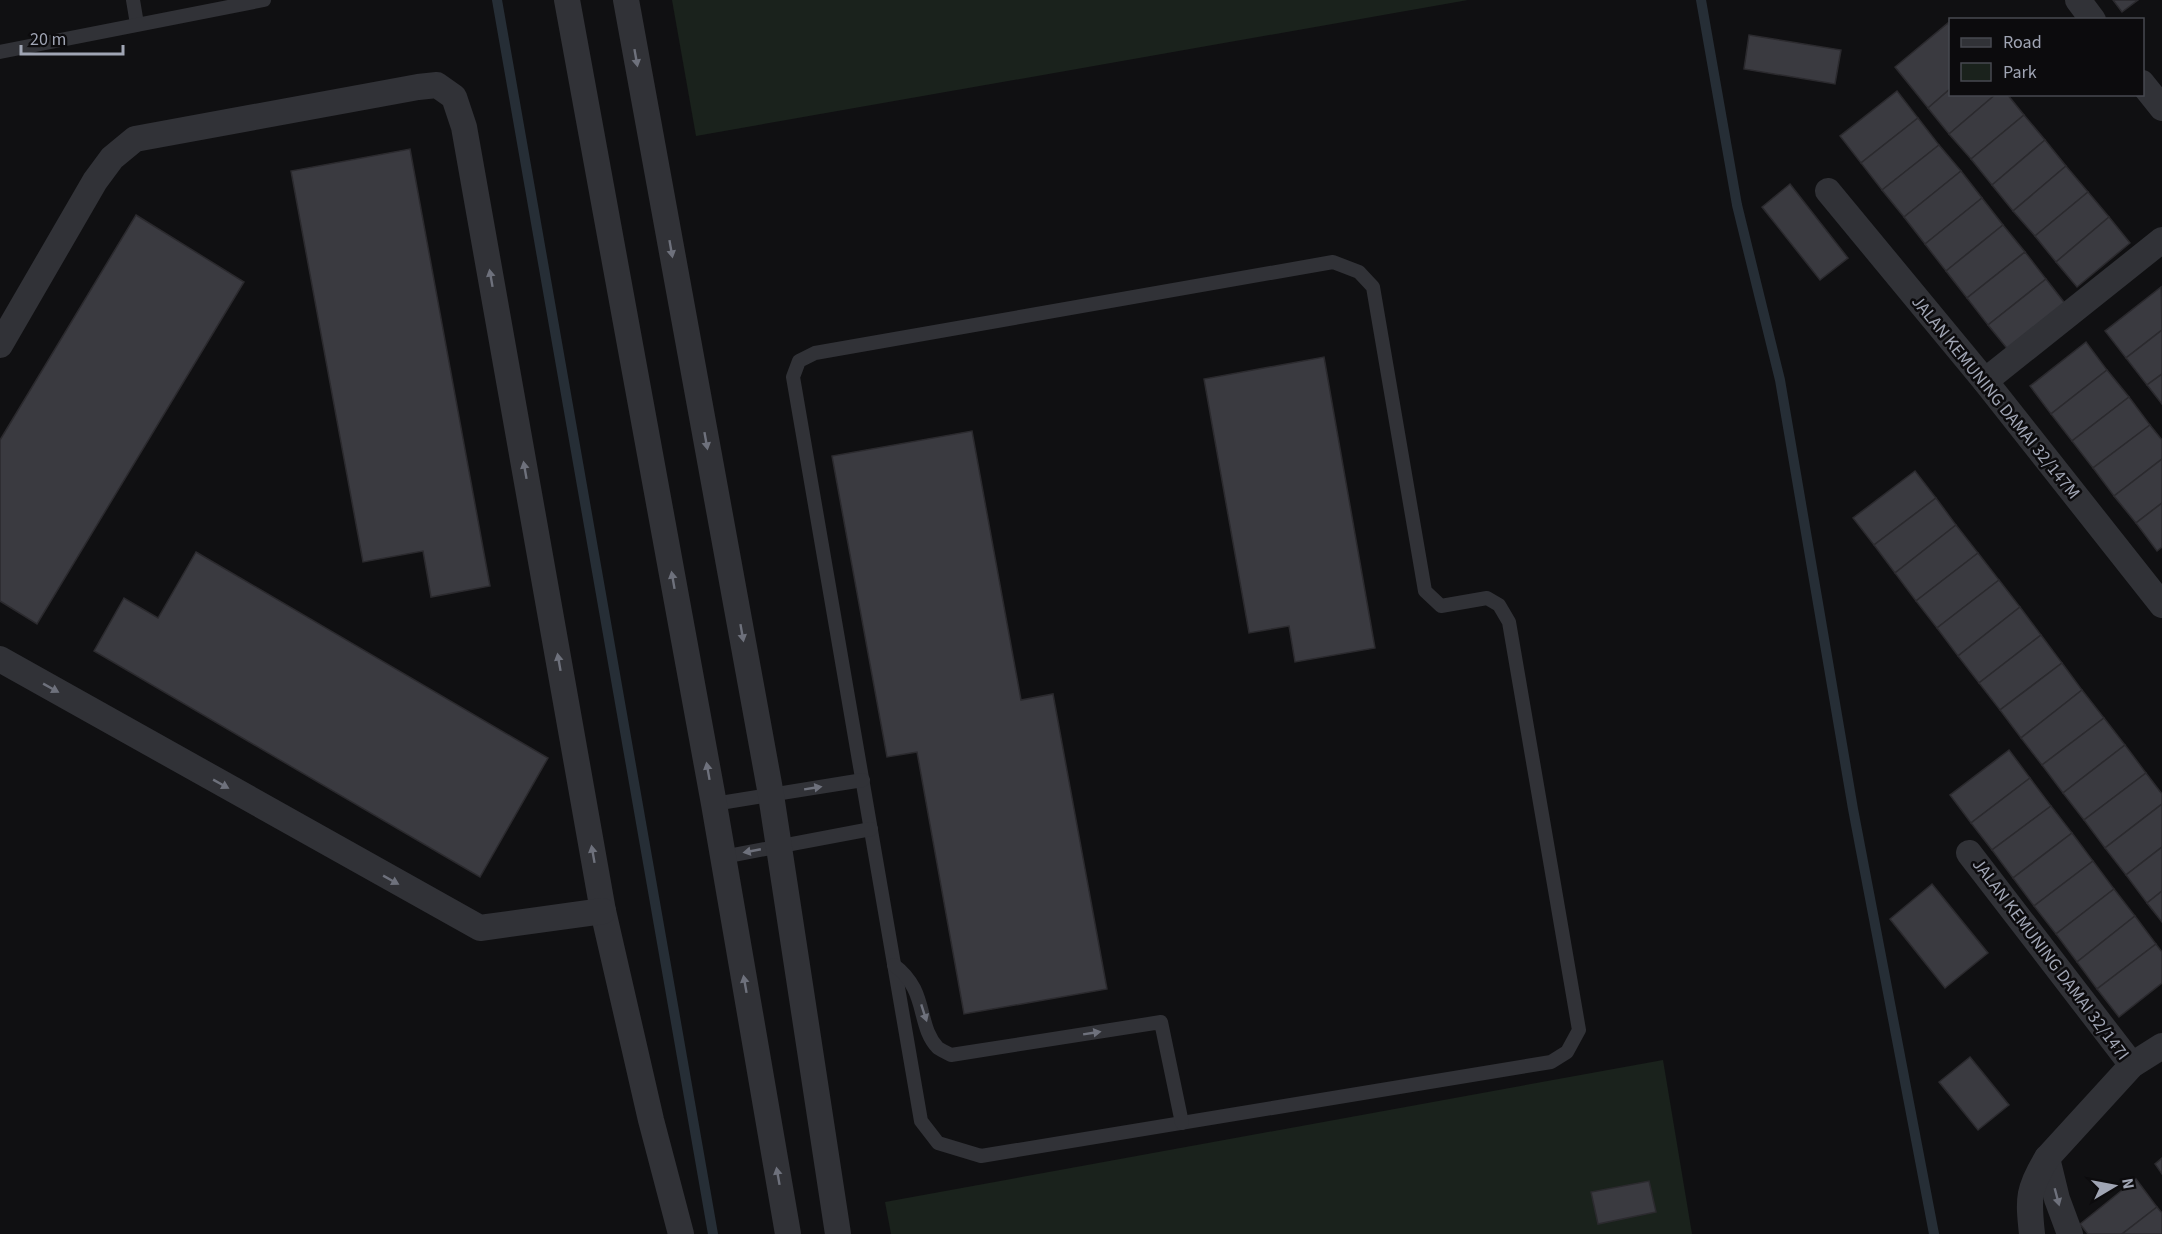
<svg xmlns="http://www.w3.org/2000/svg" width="2162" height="1234" font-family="'Source Sans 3',sans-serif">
  <rect width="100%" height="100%" fill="#101012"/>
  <g fill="#1a221c">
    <path d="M 672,0 L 1468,0 L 696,136 Z"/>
    <path d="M 1663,1060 L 1692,1234 L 891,1234 L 885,1202 Z"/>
  </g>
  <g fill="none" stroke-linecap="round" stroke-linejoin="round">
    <g stroke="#262e36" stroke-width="10">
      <path d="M 497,0 L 713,1234"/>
      <path d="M 1701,0 L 1737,205 L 1780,380 L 1853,809 L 1934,1234"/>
    </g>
  </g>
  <g fill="#3a3a40" stroke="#2b2a2e" stroke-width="1.5">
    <path d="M 2113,0 L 2138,0 L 2122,12 Z"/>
    <path d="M 1948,23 L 1950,27 L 1950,89 L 1928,108 L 1895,67 Z"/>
    <path d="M 1749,35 L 1841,50 L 1835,84 L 1744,69 Z"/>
    <path d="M 1950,89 L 1950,94 L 1996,94 L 1949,134 L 1928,108 Z"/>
    <path d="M 1897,91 L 1918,118 L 1861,163 L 1840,136 Z"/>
    <path d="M 1996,94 L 2007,94 L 2024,115 L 1971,159 L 1949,134 Z"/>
    <path d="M 2024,115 L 2045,140 L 1992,185 L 1971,159 Z"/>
    <path d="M 1918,118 L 1939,145 L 1882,190 L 1861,163 Z"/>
    <path d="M 2045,140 L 2066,166 L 2013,211 L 1992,185 Z"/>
    <path d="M 1939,145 L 1961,171 L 1904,217 L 1882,190 Z"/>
    <path d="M 410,149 L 490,586 L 431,597 L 423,551 L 363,562 L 291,171 Z"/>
    <path d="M 2066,166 L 2088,192 L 2035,236 L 2013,211 Z"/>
    <path d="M 1961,171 L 1982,198 L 1925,244 L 1904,217 Z"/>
    <path d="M 1790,184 L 1848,258 L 1820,280 L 1762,207 Z"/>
    <path d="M 2088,192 L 2109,217 L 2056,262 L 2035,236 Z"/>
    <path d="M 1982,198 L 2003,225 L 1946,271 L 1925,244 Z"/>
    <path d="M 136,215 L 244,282 L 37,624 L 0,601 L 0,440 Z"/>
    <path d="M 2109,217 L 2130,243 L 2077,287 L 2056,262 Z"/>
    <path d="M 2003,225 L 2025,252 L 1967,298 L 1946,271 Z"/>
    <path d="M 2025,252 L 2046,279 L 1988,325 L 1967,298 Z"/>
    <path d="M 2046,279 L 2067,306 L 2010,352 L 1988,325 Z"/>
    <path d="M 2161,287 L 2162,330 L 2126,358 L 2105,331 Z"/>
    <path d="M 2162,330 L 2162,374 L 2147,385 L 2126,358 Z"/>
    <path d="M 2086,342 L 2107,370 L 2051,414 L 2030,386 Z"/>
    <path d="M 1324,357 L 1375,648 L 1295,662 L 1289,626 L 1249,633 L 1204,379 Z"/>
    <path d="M 2107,370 L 2129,397 L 2072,441 L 2051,414 Z"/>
    <path d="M 2162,374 L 2162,404 L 2147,385 Z"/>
    <path d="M 2129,397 L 2150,425 L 2093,468 L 2072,441 Z"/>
    <path d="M 2150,425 L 2162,440 L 2162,459 L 2114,496 L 2093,468 Z"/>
    <path d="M 972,431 L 1021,700 L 1053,694 L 1107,989 L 964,1014 L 917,752 L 887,757 L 832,456 Z"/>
    <path d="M 2162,459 L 2162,503 L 2136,523 L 2114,496 Z"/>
    <path d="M 1915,471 L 1936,498 L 1874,545 L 1853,518 Z"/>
    <path d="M 1936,498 L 1956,525 L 1895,573 L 1874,545 Z"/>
    <path d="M 2162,503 L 2162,547 L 2157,551 L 2136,523 Z"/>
    <path d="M 1956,525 L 1978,553 L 1916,601 L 1895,573 Z"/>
    <path d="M 196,552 L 548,758 L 480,877 L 94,651 L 124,598 L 158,618 Z"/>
    <path d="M 1978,553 L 1999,580 L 1937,628 L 1916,601 Z"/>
    <path d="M 1999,580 L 2020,607 L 1958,656 L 1937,628 Z"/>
    <path d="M 2020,607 L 2041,635 L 1979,683 L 1958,656 Z"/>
    <path d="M 2041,635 L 2062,663 L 2000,710 L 1979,683 Z"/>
    <path d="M 2062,663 L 2082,690 L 2021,738 L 2000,710 Z"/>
    <path d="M 2082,690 L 2104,718 L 2042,765 L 2021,738 Z"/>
    <path d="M 2104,718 L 2125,745 L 2063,793 L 2042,765 Z"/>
    <path d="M 2125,745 L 2146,773 L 2084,820 L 2063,793 Z"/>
    <path d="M 2009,750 L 2030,778 L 1971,823 L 1950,795 Z"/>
    <path d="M 2146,773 L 2162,794 L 2162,804 L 2105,848 L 2084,820 Z"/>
    <path d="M 2030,778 L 2051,806 L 1992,850 L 1971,823 Z"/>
    <path d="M 2162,804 L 2162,847 L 2126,875 L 2105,848 Z"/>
    <path d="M 2051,806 L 2072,833 L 2013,878 L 1992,850 Z"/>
    <path d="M 2072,833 L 2093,861 L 2034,906 L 2013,878 Z"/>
    <path d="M 2162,847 L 2162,891 L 2147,903 L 2126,875 Z"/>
    <path d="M 2093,861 L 2114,889 L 2056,934 L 2034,906 Z"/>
    <path d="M 1932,884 L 1988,953 L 1945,988 L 1890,919 Z"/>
    <path d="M 2114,889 L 2135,916 L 2077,962 L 2056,934 Z"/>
    <path d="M 2162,891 L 2162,922 L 2147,903 Z"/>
    <path d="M 2135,916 L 2156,944 L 2097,989 L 2077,962 Z"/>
    <path d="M 2156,944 L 2162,952 L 2162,983 L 2119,1017 L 2097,989 Z"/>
    <path d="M 1970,1057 L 2009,1105 L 1978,1130 L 1939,1082 Z"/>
    <path d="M 2162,1158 L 2162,1174 L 2155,1164 Z"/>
    <path d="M 2136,1179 L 2157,1207 L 2122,1234 L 2088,1234 L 2080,1224 Z"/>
    <path d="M 1649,1181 L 1656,1212 L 1598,1224 L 1591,1192 Z"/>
    <path d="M 2157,1207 L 2162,1213 L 2162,1234 L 2122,1234 Z"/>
  </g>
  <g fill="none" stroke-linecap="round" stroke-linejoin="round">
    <g stroke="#313237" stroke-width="14">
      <path d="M 133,0 L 137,24"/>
      <path d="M 0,52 L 264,0"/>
      <path d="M 1333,262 L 1359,272 L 1373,287 L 1425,591 L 1441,606 L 1487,598 L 1499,605 L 1509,622 L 1579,1030 L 1567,1052 L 1551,1062 L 981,1156 L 938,1143 L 921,1121 L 793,377 L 799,361 L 815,353 Z"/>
      <path d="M 714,804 L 863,780"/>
      <path d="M 723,857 L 871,829"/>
      <path d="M 894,965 C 929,991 916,1025 938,1048 C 941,1050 947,1053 951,1055 L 1161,1022 L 1182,1123"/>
    </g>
    <g stroke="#313237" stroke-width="26">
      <path d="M 567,0 L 714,804 L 788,1234"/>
      <path d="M 626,0 L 771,795 L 838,1234"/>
      <path d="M 2078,0 L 2093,20"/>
      <path d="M 2142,83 L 2162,108"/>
      <path d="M 1828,191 L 1985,381 L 2162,605"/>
      <path d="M 0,345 L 95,181 L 112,158 L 135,139 L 418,87 L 437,85 L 454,97 L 464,127 L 603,911 L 651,1120 L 681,1234"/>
      <path d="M 1985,381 L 2162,240"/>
      <path d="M 0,659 L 480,928 L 603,911"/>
      <path d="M 1969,853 L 2132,1065"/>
      <path d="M 2047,1158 L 2057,1199 L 2070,1234"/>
      <path d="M 2032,1234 C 2028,1198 2028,1189 2047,1158 L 2132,1065 L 2162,1046"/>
    </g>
  </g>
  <defs><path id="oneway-solid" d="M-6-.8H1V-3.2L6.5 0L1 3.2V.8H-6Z" transform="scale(1.5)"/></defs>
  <g fill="#6e717c">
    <use href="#oneway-solid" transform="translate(636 58) rotate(80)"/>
    <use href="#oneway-solid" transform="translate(671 249) rotate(80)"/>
    <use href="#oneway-solid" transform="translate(491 278) rotate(-100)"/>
    <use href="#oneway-solid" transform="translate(706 441) rotate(80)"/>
    <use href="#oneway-solid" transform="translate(525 470) rotate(-100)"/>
    <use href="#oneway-solid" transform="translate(673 580) rotate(-100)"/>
    <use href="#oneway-solid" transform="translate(742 633) rotate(80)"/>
    <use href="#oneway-solid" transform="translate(559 662) rotate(-100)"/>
    <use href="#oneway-solid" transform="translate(51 688) rotate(29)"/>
    <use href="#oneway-solid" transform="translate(708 771) rotate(-100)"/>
    <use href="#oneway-solid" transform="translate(221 784) rotate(29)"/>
    <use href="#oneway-solid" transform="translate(813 788) rotate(-9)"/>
    <use href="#oneway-solid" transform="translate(752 851) rotate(169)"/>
    <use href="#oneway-solid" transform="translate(593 854) rotate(-100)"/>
    <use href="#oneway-solid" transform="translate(391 880) rotate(29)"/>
    <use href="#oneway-solid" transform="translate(745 984) rotate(-100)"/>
    <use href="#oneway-solid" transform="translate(924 1013) rotate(72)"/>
    <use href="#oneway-solid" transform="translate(1092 1033) rotate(-9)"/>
    <use href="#oneway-solid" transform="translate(778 1176) rotate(-100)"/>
    <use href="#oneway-solid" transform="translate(2057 1197) rotate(75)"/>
  </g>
  <g text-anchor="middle" stroke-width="5" stroke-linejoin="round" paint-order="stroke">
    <g font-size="18" fill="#a0a5b4" stroke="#0c0b0d">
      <text transform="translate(1996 397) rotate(51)" y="6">JALAN KEMUNING DAMAI 32/147M</text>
      <text transform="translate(2051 959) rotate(53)" y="6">JALAN KEMUNING DAMAI 32/147I</text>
    </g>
  </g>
  <rect x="1949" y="18" width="195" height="78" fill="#0c0b0d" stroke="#474950" stroke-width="1.5"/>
  <rect x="1961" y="38" width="30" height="9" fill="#313237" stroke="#474950" stroke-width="1.5"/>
  <text x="2003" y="48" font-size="18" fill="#a0a5b4">Road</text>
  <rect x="1961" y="63" width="30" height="18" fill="#1a221c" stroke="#474950" stroke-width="1.5"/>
  <text x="2003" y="78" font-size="18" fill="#a0a5b4">Park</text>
  <g transform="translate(2114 1186) rotate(80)" stroke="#0c0b0d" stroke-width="4.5" paint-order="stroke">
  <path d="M0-4.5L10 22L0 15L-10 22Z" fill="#a0a5b4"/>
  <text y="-9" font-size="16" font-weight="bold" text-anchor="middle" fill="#a0a5b4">N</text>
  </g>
  <path d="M21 45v9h102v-9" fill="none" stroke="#a0a5b4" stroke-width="3"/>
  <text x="30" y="45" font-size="18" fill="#a0a5b4" stroke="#0c0b0d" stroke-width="4.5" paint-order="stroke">20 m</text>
</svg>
